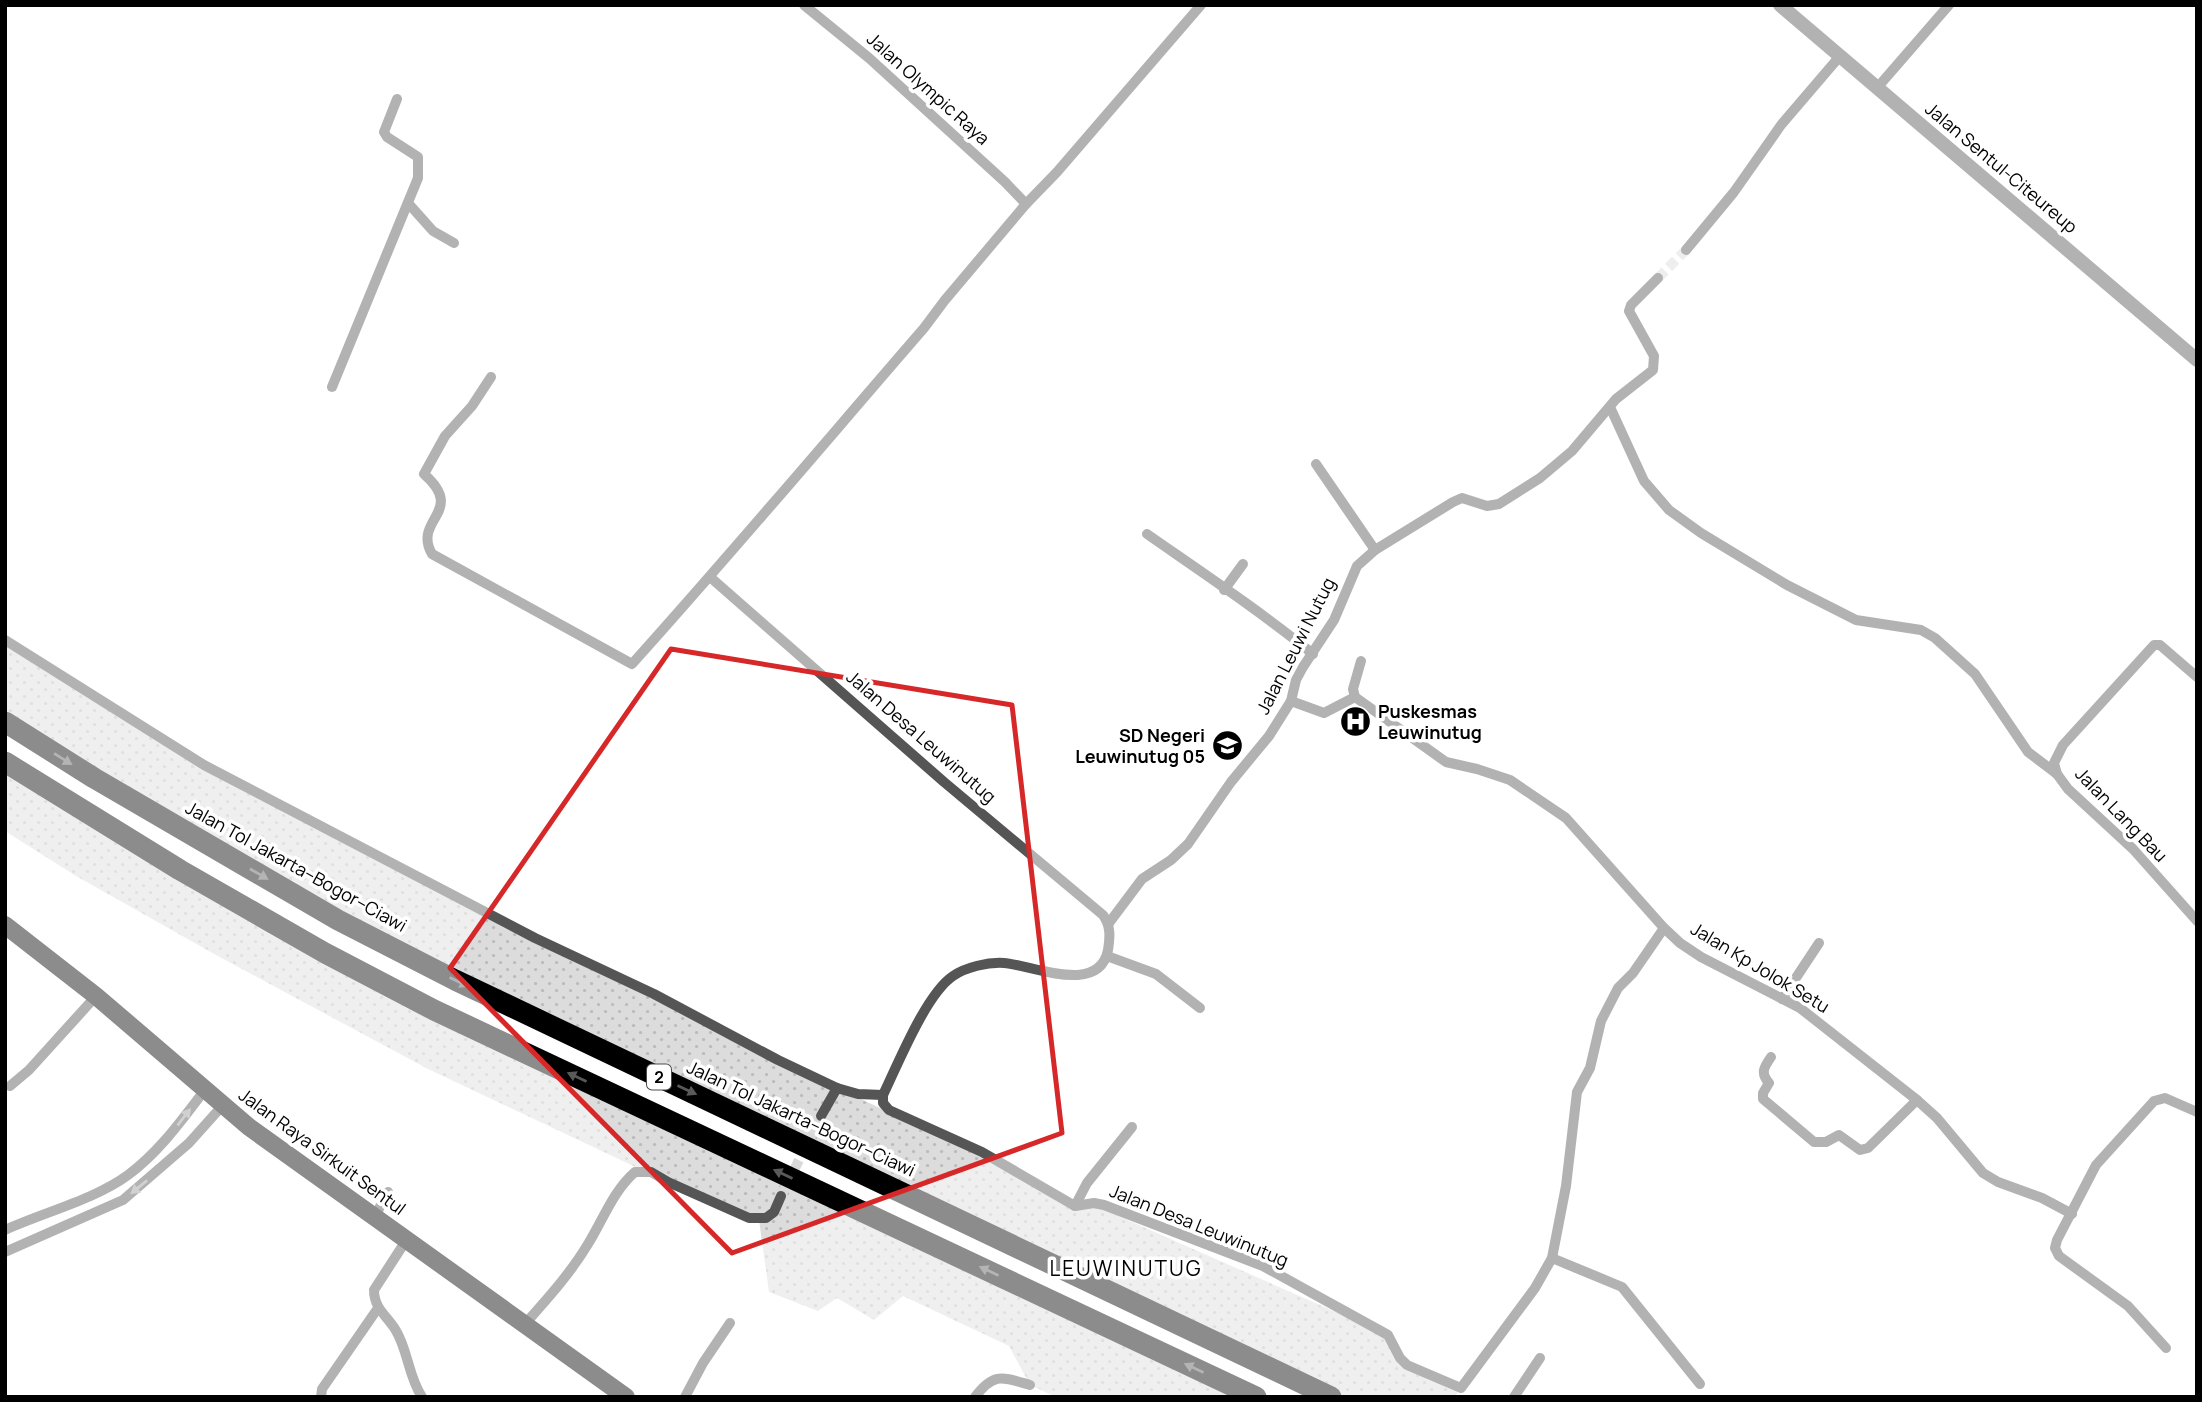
<svg xmlns="http://www.w3.org/2000/svg" width="2202" height="1402" font-family="Manrope,sans-serif">
  <defs>
    <pattern id="green-dots" width="8" height="8" patternUnits="userSpaceOnUse" patternTransform="scale(1.75)"><rect width="8" height="8" fill="#dcdcdc"/><path d="M2 2h.1M6 6h.1" fill="none" stroke="#bbb" stroke-width="1.8" stroke-linecap="round"/></pattern>
  </defs>
  <rect width="100%" height="100%" fill="#fff"/>
  <g fill="url(#green-dots)">
    <path d="M 5,639 L 216,771 L 778,1060 L 999,1164 L 1075,1206 L 1089,1203 L 1388,1335 L 1400,1358 L 1461,1388 L 1456,1395 L 1458,1397 L 1331,1397 L 501,1002 L 5,722 Z"/>
    <path d="M 5,762 L 325,953 L 1255,1397 L 1056,1397 L 1030,1385 L 1009,1346 L 903,1296 L 874,1320 L 837,1298 L 818,1311 L 769,1292 L 759,1220 L 644,1171 L 428,1069 L 216,955 L 76,876 L 5,831 Z"/>
  </g>
  <g fill="none" stroke-linecap="round" stroke-linejoin="round">
    <g stroke="#d9d9d9" stroke-width="10" stroke-dasharray="10 5" stroke-linecap="butt">
      <path d="M 1658,278 L 1686,250"/>
      <path d="M 781,1196 L 821,1116"/>
    </g>
    <g stroke="#555" stroke-width="10">
      <path d="M 804,5 L 869,58 L 1005,182 L 1026,204"/>
      <path d="M 1877,88 L 1949,5"/>
      <path d="M 408,203 L 433,231 L 454,243"/>
      <path d="M 1686,250 L 1734,192 L 1781,125 L 1840,56"/>
      <path d="M 491,377 L 472,406 L 445,436 L 424,474 C 467,512 412,519 432,554 L 632,664 C 731,554 827,440 924,328 L 945,300 L 1026,204 L 1057,172 L 1201,5"/>
      <path d="M 332,387 L 418,178 L 418,157 L 387,137 L 384,132 L 397,99"/>
      <path d="M 1610,407 L 1644,481 L 1669,510 L 1701,533 L 1787,585 L 1856,620 L 1921,630 L 1935,638 L 1975,674 L 2028,752 L 2057,774"/>
      <path d="M 1316,464 L 1375,550"/>
      <path d="M 1147,534 C 1203,573 1260,611 1313,654"/>
      <path d="M 710,577 L 944,782 L 1103,915 C 1111,926 1110,937 1108,950 C 1099,996 1032,965 1004,963 C 988,962 966,967 953,976 C 926,994 898,1064 883,1095 L 883,1103 L 889,1110 L 982,1152 L 1075,1206 L 1094,1203 L 1104,1205 L 1263,1266 L 1388,1335 L 1400,1358 L 1407,1365 L 1461,1388 L 1535,1288 L 1552,1258 L 1566,1186 L 1577,1092 L 1590,1068 L 1601,1021 L 1618,988 L 1633,973 L 1664,928"/>
      <path d="M 1224,590 L 1243,564"/>
      <path d="M 5,640 L 204,765 L 535,938 L 654,994 L 778,1060 L 837,1088"/>
      <path d="M 1361,661 L 1353,689 L 1355,697 L 1446,762 L 1477,769 L 1510,780 L 1566,818 L 1664,928 L 1680,943 L 1701,957 L 1800,1008 L 1917,1100 L 1937,1118 L 1983,1173 L 1998,1182 L 2042,1198 L 2072,1214"/>
      <path d="M 2197,677 L 2160,645 L 2154,645 L 2063,745 L 2054,763 L 2057,774 L 2068,789 L 2133,849 L 2197,921"/>
      <path d="M 1291,701 L 1324,713 L 1355,697"/>
      <path d="M 1109,923 L 1142,879 L 1171,860 L 1188,844 L 1231,782 L 1269,736 L 1291,701 L 1296,680 L 1303,667 L 1334,620 L 1357,566 L 1375,550 L 1453,502 L 1462,498 L 1487,506 L 1499,504 L 1540,478 L 1572,451 L 1616,399 L 1653,370 L 1654,356 L 1629,311 L 1631,305 L 1658,278"/>
      <path d="M 1107,956 L 1156,974 L 1200,1008"/>
      <path d="M 1782,999 L 1819,943"/>
      <path d="M 1771,1057 C 1764,1067 1760,1073 1769,1083 L 1763,1093 L 1763,1099 L 1814,1142 L 1826,1142 L 1839,1135 L 1860,1150 L 1868,1148 L 1917,1100"/>
      <path d="M 10,1086 L 29,1070 L 96,996"/>
      <path d="M 821,1116 L 837,1088 L 858,1094 L 883,1095"/>
      <path d="M 1075,1206 L 1087,1183 L 1132,1127"/>
      <path d="M 375,1216 L 388,1192"/>
      <path d="M 5,1230 C 44,1212 94,1200 128,1175 C 159,1152 181,1121 204,1091"/>
      <path d="M 407,1239 L 374,1290 C 374,1308 386,1315 395,1329 C 408,1349 408,1376 422,1397"/>
      <path d="M 5,1252 L 123,1200 L 189,1143 L 223,1105"/>
      <path d="M 1552,1258 L 1622,1287 L 1700,1384"/>
      <path d="M 524,1325 C 547,1299 570,1274 588,1244 C 603,1220 613,1191 635,1172 L 651,1172 L 668,1182 L 749,1218 L 766,1218 L 774,1212 L 781,1196"/>
      <path d="M 2166,1348 L 2128,1306 L 2059,1256 L 2055,1248 L 2057,1240 L 2096,1165 L 2154,1101 L 2165,1098 L 2197,1112"/>
      <path d="M 321,1397 L 322,1389 L 378,1308"/>
      <path d="M 685,1397 L 703,1363 L 730,1323"/>
      <path d="M 975,1397 C 994,1372 1002,1377 1030,1385"/>
      <path d="M 1514,1397 L 1540,1358"/>
    </g>
    <path stroke="#555" stroke-width="14" d="M 1780,5 L 2197,360"/>
    <path stroke="#000" stroke-width="18" d="M 5,925 L 96,996 L 249,1127 L 626,1397"/>
    <g stroke="#000" stroke-width="21">
      <path d="M 5,722 L 94,778 L 338,920 L 455,980 L 1331,1397"/>
      <path d="M 5,762 L 180,870 L 325,953 L 434,1010 L 1256,1397"/>
    </g>
  </g>
  <defs><path id="oneway-solid" d="M-6-.8H1V-3.2L6.5 0L1 3.2V.8H-6Z" transform="scale(1.75)"/></defs>
  <g fill="#595959">
    <use href="#oneway-solid" transform="translate(63 759) rotate(32)"/>
    <use href="#oneway-solid" transform="translate(259 874) rotate(30)"/>
    <use href="#oneway-solid" transform="translate(459 982) rotate(26)"/>
    <use href="#oneway-solid" transform="translate(577 1077) rotate(-155)"/>
    <use href="#oneway-solid" transform="translate(687 1090) rotate(25)"/>
    <use href="#oneway-solid" transform="translate(783 1174) rotate(-155)"/>
    <use href="#oneway-solid" transform="translate(989 1271) rotate(-155)"/>
    <use href="#oneway-solid" transform="translate(1194 1368) rotate(-155)"/>
  </g>
  <g fill="#999">
    <use href="#oneway-solid" transform="translate(184 1117) rotate(-52)"/>
    <use href="#oneway-solid" transform="translate(139 1187) rotate(141)"/>
  </g>
  <path d="M0 0H2202V1402H0ZM 671,649 L 1012,705 L 1062,1133 L 732,1253 L 450,968 Z" fill="#fff" fill-opacity=".55" fill-rule="evenodd"/>
  <path fill="none" stroke="#d62828" stroke-width="5" stroke-linejoin="round" d="M 671,649 L 1012,705 L 1062,1133 L 732,1253 L 450,968 Z"/>
  <defs>
    <symbol id="hospital-disc" viewBox="-11 -11 22 22"><circle r="9.5" fill="#000" stroke="#fff"/><path d="M-5-5h3v3.5h4V-5h3V5h-3V1.5h-4V5h-3Z" fill="#fff"/></symbol>
    <symbol id="school-disc" viewBox="-11 -11 22 22"><circle r="9.5" fill="#000" stroke="#fff"/><path d="M0-5L7-2L0 1L-7-2ZM-4 1L0 2.5L4 1V4Q0 6-4 4Z" fill="#fff"/></symbol>
  </defs>
  <g fill-rule="evenodd">
    <use href="#hospital-disc" x="1338" y="704" width="35" height="35"/>
    <use href="#school-disc" x="1210" y="728" width="35" height="35"/>
  </g>
  <g text-anchor="middle" stroke-width="7" stroke-linejoin="round" paint-order="stroke">
    <rect fill="#fff" stroke="#4c4c4c" stroke-width="2" x="647" y="1064.5" width="24" height="25" rx="5"/>
    <g font-size="16" font-weight="bold" fill="#000">
      <text x="659" y="1083">2</text>
    </g>
    <g font-size="18" fill="#000" stroke="#fff">
      <text transform="translate(928 89) rotate(42)" y="6">Jalan Olympic Raya</text>
      <text transform="translate(2001 168) rotate(40)" y="6">Jalan Sentul-Citeureup</text>
      <text transform="translate(1296 646) rotate(-63)" y="6">Jalan Leuwi Nutug</text>
      <text transform="translate(921 737) rotate(41)" y="6">Jalan Desa Leuwinutug</text>
      <text transform="translate(2121 815) rotate(46)" y="6">Jalan Lang Bau</text>
      <text transform="translate(296 867) rotate(29)" y="6">Jalan Tol Jakarta–Bogor–Ciawi</text>
      <text transform="translate(1760 968) rotate(31)" y="6">Jalan Kp Jolok Setu</text>
      <text transform="translate(801 1119) rotate(25)" y="6">Jalan Tol Jakarta–Bogor–Ciawi</text>
      <text transform="translate(322 1152) rotate(36)" y="6">Jalan Raya Sirkuit Sentul</text>
      <text transform="translate(1199 1226) rotate(22)" y="6">Jalan Desa Leuwinutug</text>
    </g>
    <g font-size="18" font-weight="bold" fill="#000" stroke="#fff" text-anchor="start">
      <text x="1378" y="718">Puskesmas<tspan x="1378" dy="21">Leuwinutug</tspan></text>
      <text x="1205" y="742" text-anchor="end">SD Negeri<tspan x="1205" dy="21">Leuwinutug 05</tspan></text>
    </g>
    <g font-size="21" letter-spacing="2" fill="#000" stroke="#fff">
      <text x="1126" y="1276">LEUWINUTUG</text>
    </g>
  </g>
  <rect width="2202" height="1402" fill="none" stroke="#000000" stroke-width="14"/>
</svg>
